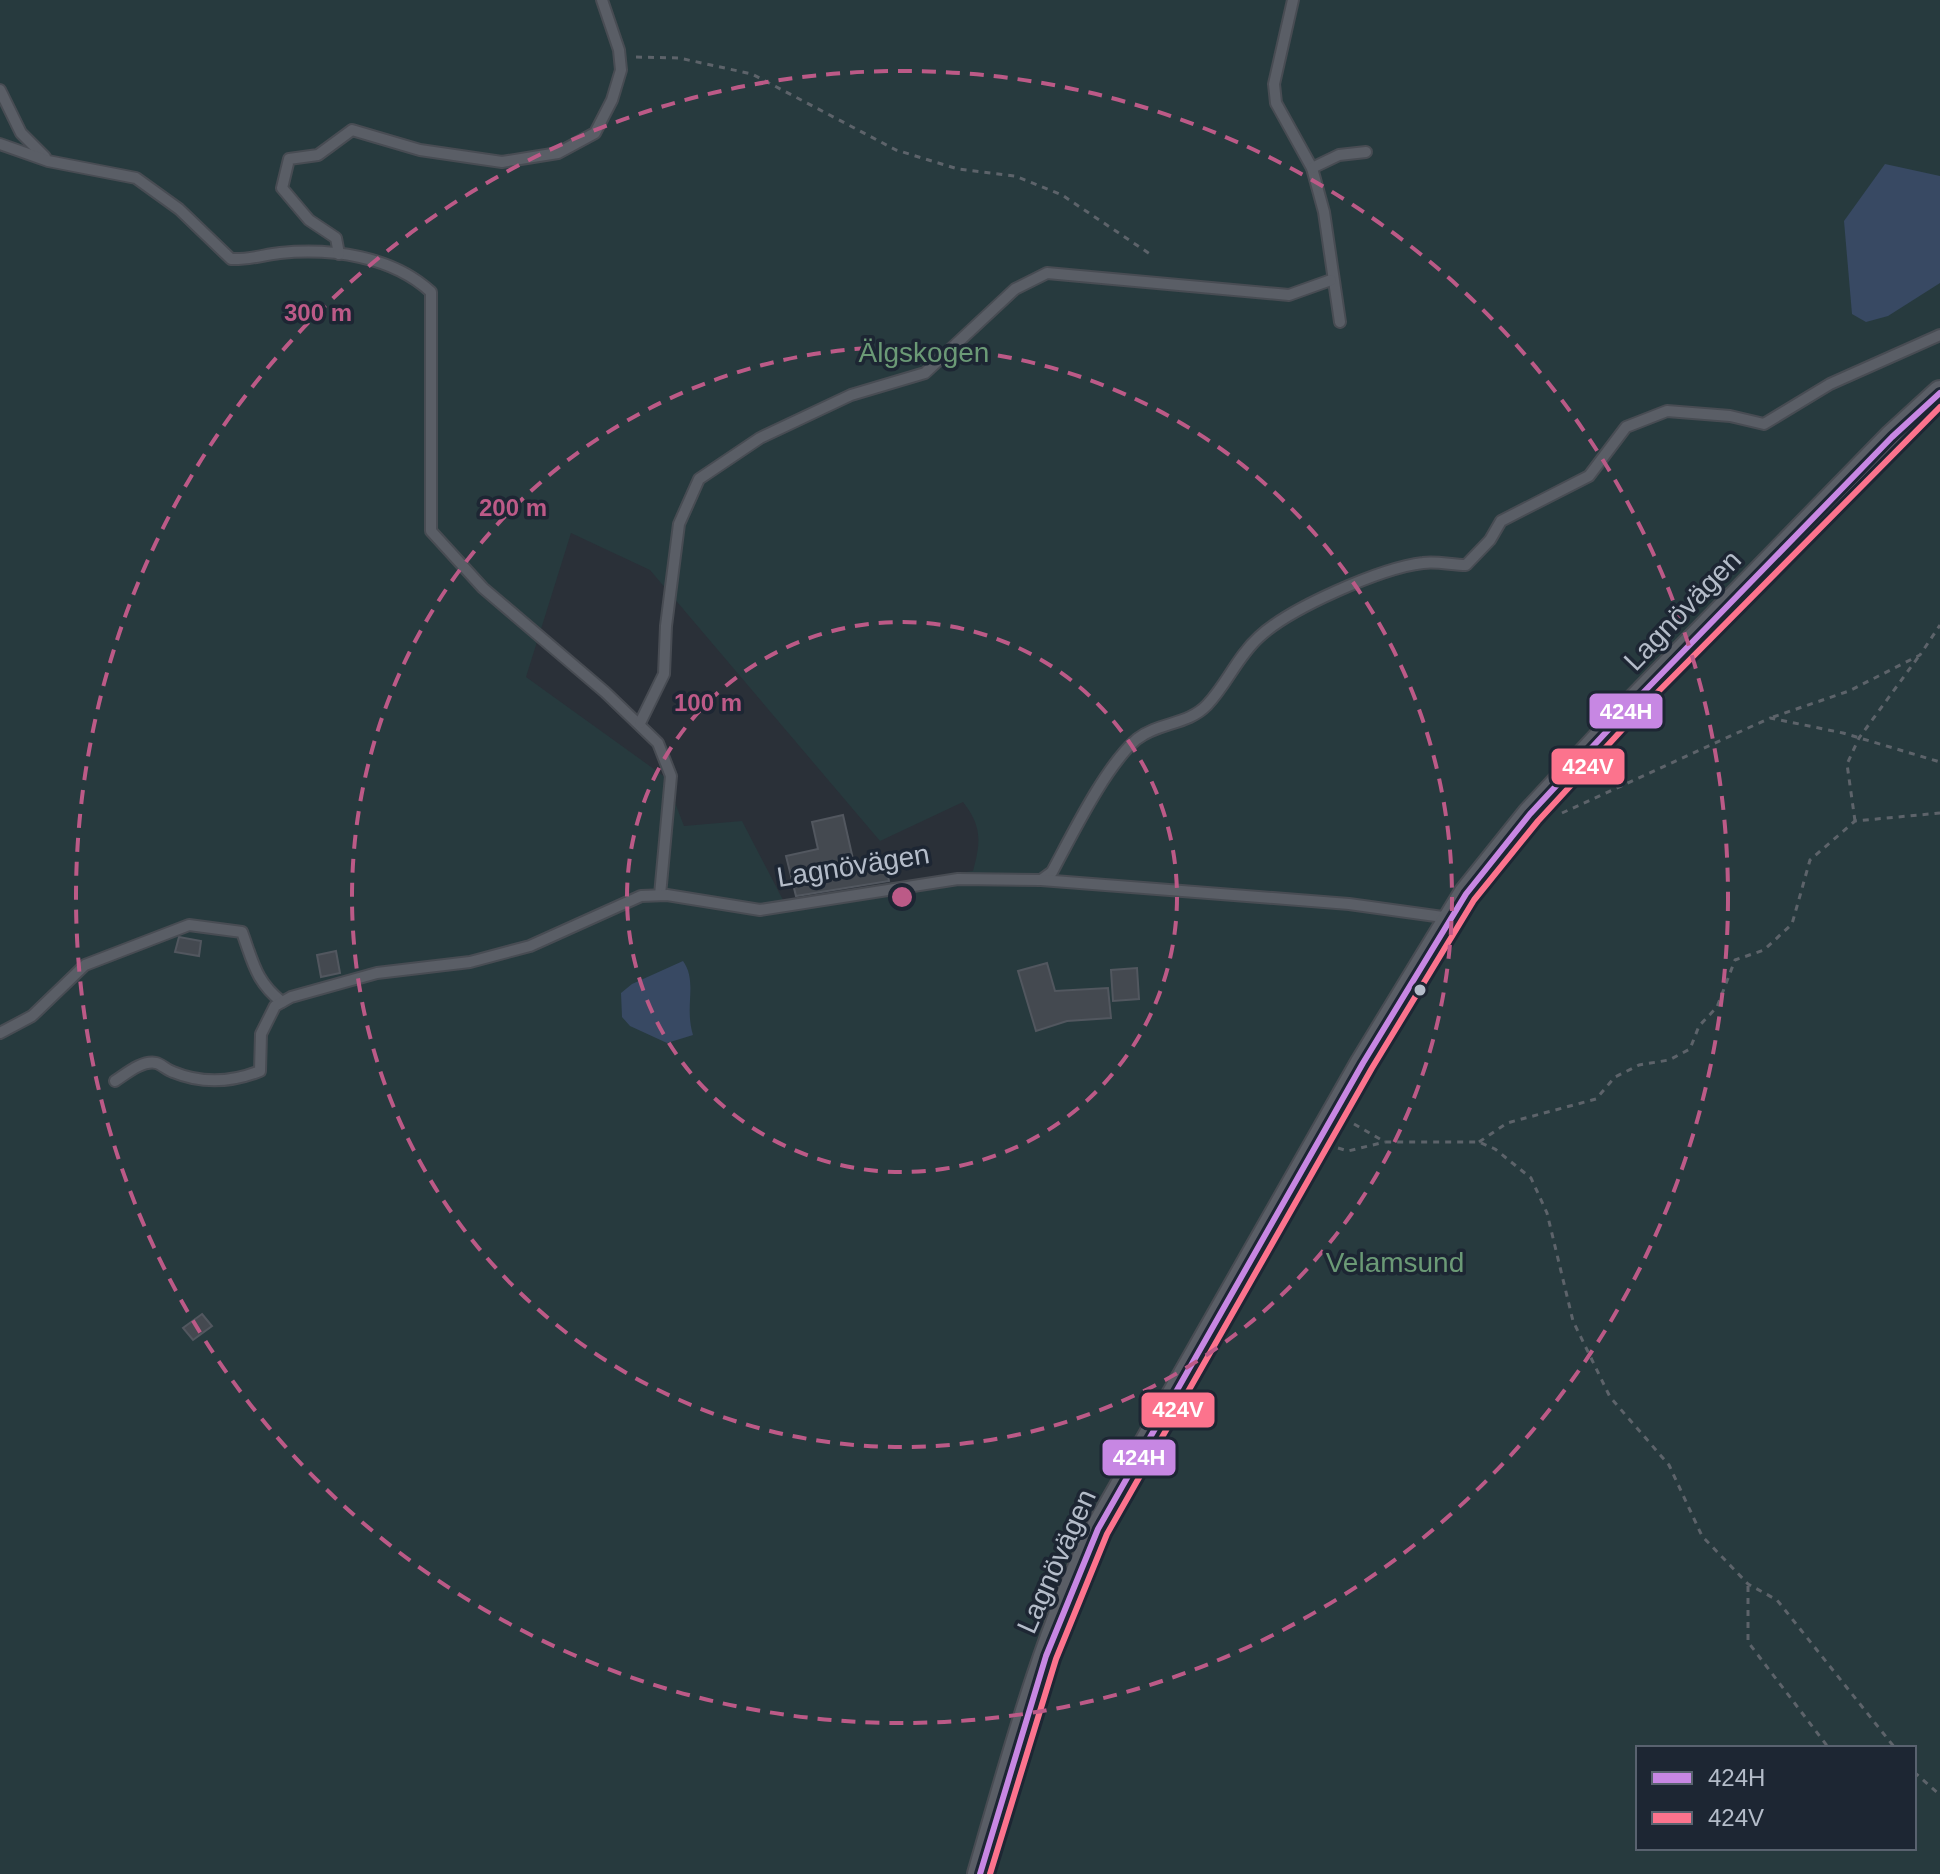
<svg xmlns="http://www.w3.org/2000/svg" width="1940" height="1874" font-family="Helvetica,sans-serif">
  <rect width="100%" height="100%" fill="#2a3038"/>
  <path fill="#273a3e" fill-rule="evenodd" d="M 0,0 L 1940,0 L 1940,1874 L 0,1874 ZM 571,533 L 650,570 L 880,841 L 963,802 C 982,826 981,842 973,871 L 783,900 L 742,821 L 684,826 L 665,777 L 526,677 ZM 1638,1748 L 1914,1748 L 1914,1848 L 1638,1848 Z"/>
  <g fill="#384963">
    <path d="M 1885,164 L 1940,176 L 1940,283 L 1888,316 L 1866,322 L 1852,314 L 1844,221 Z"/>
    <path d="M 683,961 C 698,982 684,1006 693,1035 L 667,1043 L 630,1026 L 622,1017 L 621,993 L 632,984 Z"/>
  </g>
  <g fill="#444950" stroke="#52575f" stroke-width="2">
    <path d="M 843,815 L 855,868 L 885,861 L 889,881 L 796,896 L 786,856 L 818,849 L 812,822 Z"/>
    <path d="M 179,937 L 201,941 L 199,956 L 175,952 Z"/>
    <path d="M 336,951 L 340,973 L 321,977 L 317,955 Z"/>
    <path d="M 1047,963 L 1055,991 L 1108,988 L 1111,1018 L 1067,1021 L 1036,1031 L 1018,971 Z"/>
    <path d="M 1137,968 L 1139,999 L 1113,1001 L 1111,970 Z"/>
    <path d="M 202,1314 L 212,1326 L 193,1340 L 183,1328 Z"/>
  </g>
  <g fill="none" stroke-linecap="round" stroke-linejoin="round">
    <defs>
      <g id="service">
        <path d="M 1293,0 L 1274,84 L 1276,103 L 1312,168 L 1324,212 L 1340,322"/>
        <path d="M 0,90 L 21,133 L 45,157"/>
        <path d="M 0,144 L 48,161 L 136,178 L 179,209 L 231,259 C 248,260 263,255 280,253 C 332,248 392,256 431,292 L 431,531 L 483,588 L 605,692 L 658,743 L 671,776 L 660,895"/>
        <path d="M 1312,168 L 1339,155 L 1366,152"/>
        <path d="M 339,254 L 336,238 L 309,220 L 282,188 L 289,159 L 318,155 L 352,130 L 420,150 L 502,162 L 558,153 L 595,133 L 612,100 L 621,70 L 619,50 L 602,0"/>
        <path d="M 640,723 L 664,674 L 666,626 L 679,524 L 699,479 L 760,438 L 851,395 L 925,373 L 1015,289 L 1047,273 L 1289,295 L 1331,280"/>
        <path d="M 1041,880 L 1052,872 C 1072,835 1106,765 1137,739 C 1159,722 1188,725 1207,705 C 1227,684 1237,657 1259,637 C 1290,608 1381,568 1423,563 C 1437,561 1452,565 1466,565 L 1490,540 L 1501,521 L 1589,476 L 1626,427 L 1667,411 L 1730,416 L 1764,424 L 1830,384 L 1940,335"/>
        <path d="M 0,1033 L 32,1016 L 85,965 L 189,925 L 242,932 C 253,962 256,982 282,1002"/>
        <path d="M 115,1081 C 126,1074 142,1060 156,1063 C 161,1064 167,1070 173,1072 C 202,1084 230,1083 260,1071 L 261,1034 L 275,1006 L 291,997 L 377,973 L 470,962 L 530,946 L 641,896 L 667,895 L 760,910 L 958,879 L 1041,880 L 1349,904 L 1450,918"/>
      </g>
      <path id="tertiary" d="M 980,1874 C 1014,1757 1045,1639 1098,1529 L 1363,1063 L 1466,894 L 1530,814 L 1636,700 L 1892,437 L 1940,393"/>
    </defs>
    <use href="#service" stroke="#484c53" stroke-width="14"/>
    <use href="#tertiary" stroke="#484c53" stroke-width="28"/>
    <g stroke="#5d636a" stroke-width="3" stroke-dasharray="6 6" stroke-linecap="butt">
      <path d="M 636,57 L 679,58 L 752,74 L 896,150 L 958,169 L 1015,176 L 1062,195 L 1153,256"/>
      <path d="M 1773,717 L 1849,691 L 1920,655 L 1940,625"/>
      <path d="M 1562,813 L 1770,718 L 1843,733 L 1940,762"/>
      <path d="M 1855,821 L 1847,764 L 1859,738 L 1919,656"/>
      <path d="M 1354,1124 L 1385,1142 L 1479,1142 L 1495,1149 L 1531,1178 L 1547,1213 L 1573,1321 L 1610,1397 L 1669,1465 L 1702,1536 L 1748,1584 L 1777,1600 L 1895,1748"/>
      <path d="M 1479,1142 L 1507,1123 L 1596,1099 L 1615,1077 L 1639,1065 L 1669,1060 L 1690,1049 L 1699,1026 L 1717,1007 L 1735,960 L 1764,950 L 1792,924 L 1810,860 L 1855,821 L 1940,813"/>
      <path d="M 1338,1148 L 1348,1151 L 1385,1142"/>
      <path d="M 1748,1586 L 1748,1642 L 1828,1747"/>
      <path d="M 1914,1772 L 1940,1795"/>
    </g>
    <use href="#service" stroke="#5a5e66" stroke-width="10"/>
    <use href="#tertiary" stroke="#5a5e66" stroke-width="24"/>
    <defs>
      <path id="bus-1" d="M 980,1874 L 1046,1656 L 1098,1529 L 1363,1063 L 1466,894 L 1530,814 L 1636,700 L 1892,437 L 1940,393"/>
      <path id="bus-2" d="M 990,1874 L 1056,1659 L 1107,1534 L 1372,1068 L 1474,900 L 1538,821 L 1643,707 L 1940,407"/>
    </defs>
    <use href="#bus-1" stroke="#1d2633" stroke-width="12"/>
    <use href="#bus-2" stroke="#1d2633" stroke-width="12"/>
    <use href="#bus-1" stroke="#c787e3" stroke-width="6"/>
    <use href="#bus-2" stroke="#fc738d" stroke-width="6"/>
  </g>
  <g fill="none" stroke="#bc5a87" stroke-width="4" stroke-dasharray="14 10">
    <circle cx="902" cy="897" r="275"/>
    <circle cx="902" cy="897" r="550"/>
    <circle cx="902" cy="897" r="826"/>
  </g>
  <circle fill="#b4bcc9" stroke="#1d2633" stroke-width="3" cx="1420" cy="990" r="7"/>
  <g text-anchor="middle" stroke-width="7" stroke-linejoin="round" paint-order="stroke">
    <g font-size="28" fill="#6b9a76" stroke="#1d2633">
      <text x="924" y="362">Älgskogen</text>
      <text x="1395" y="1272">Velamsund</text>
    </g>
    <g font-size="28" fill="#b4bcc9" stroke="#1d2633">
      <text transform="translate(1682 610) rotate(-46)" y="10">Lagnövägen</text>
      <text transform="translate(853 865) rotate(-9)" y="10">Lagnövägen</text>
      <text transform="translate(1056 1561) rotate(-66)" y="10">Lagnövägen</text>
    </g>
  </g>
  <circle cx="902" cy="897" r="12" fill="#bc5a87" stroke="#1d2633" stroke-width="4"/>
  <g font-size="24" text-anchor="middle" font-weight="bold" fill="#bc5a87" stroke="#1d2633" stroke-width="7" stroke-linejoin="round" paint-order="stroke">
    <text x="318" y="321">300 m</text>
    <text x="513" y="516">200 m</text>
    <text x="708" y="711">100 m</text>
  </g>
  <g stroke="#1d2633" stroke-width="3">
    <rect x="1588" y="692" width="76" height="38" rx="8" fill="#c787e3"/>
    <rect x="1550" y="747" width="76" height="39" rx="8" fill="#fc738d"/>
    <rect x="1140" y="1391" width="76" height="38" rx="8" fill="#fc738d"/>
    <rect x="1101" y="1438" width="76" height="39" rx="8" fill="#c787e3"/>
  </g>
  <g font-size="22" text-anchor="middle" font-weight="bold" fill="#fff">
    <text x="1626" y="719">424H</text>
    <text x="1588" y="774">424V</text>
    <text x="1178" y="1417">424V</text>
    <text x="1139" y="1465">424H</text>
  </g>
  <rect x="1636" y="1746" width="280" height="104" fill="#1d2633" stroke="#59626f" stroke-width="2"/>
  <rect x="1652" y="1772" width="40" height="12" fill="#c787e3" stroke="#59626f" stroke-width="2"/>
  <text x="1708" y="1786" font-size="24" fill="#b4bcc9">424H</text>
  <rect x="1652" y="1812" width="40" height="12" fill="#fc738d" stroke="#59626f" stroke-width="2"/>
  <text x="1708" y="1826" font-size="24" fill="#b4bcc9">424V</text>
</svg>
